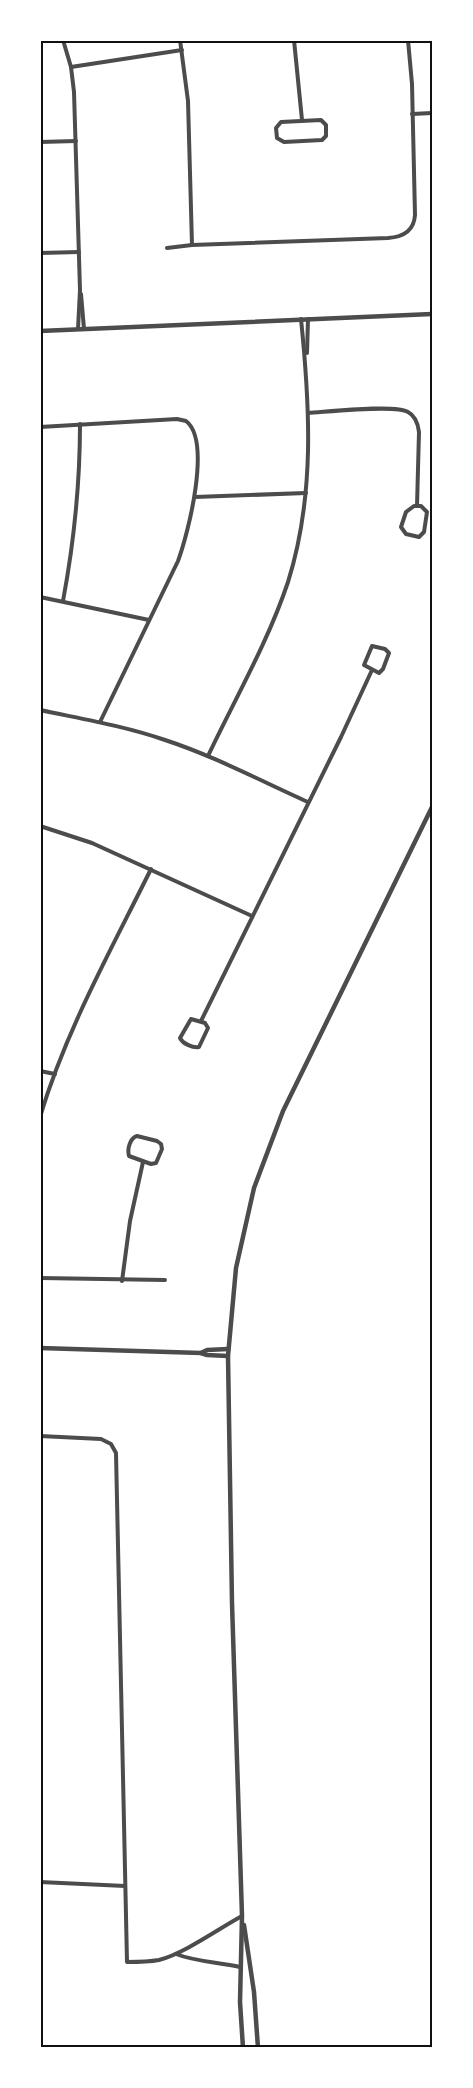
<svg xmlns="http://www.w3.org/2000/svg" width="473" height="2088" font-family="'Fira Sans Condensed',sans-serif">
  <rect width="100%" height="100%" fill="#fff"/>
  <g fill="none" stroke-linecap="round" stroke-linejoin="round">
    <g stroke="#4c4c4c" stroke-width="4">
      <path d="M 63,40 L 71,67 L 74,92 L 80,290 L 78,329"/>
      <path d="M 180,40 L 188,101 L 192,245"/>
      <path d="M 294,40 L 302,120"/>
      <path d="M 71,67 L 182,50"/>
      <path d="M 412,114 L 432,113"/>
      <path d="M 321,120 L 326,125 L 326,136 L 322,140 L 284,142 L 277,138 L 276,128 L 281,122 Z"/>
      <path d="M 40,142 L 76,141"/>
      <path d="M 167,248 L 192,245 L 388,238 C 403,237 414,231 415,215 L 412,84 L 408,40"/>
      <path d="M 40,253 L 79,252"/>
      <path d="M 81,294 L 84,329"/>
      <path d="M 307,353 L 308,319"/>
      <path d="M 308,413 C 326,412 396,404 408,412 C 416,416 418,424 419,432 L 417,506"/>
      <path d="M 40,427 L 177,419 L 186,421 C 212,441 188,534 178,561 L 100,722"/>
      <path d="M 195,497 L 306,493"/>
      <path d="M 414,506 L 421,506 L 427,512 L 424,532 L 419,537 L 406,534 L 401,527 L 406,512 Z"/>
      <path d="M 40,597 L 149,620"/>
      <path d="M 63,601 C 74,542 80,484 80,424"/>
      <path d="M 372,646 L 385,649 L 389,653 L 383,669 L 379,673 L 364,665 Z"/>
      <path d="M 40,710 C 82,719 125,726 165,740 C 214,756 261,781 308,802"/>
      <path d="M 208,756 C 235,699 268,642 288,582 C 315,496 310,407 301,319"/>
      <path d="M 40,826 L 92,843 L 252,916"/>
      <path d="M 191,1019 L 205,1023 L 208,1028 L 199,1047 C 193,1048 183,1044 180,1038 Z"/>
      <path d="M 201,1021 L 341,737 L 372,670"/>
      <path d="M 40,1071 L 55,1074"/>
      <path d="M 40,1117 C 66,1030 111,950 151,869"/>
      <path d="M 137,1136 L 157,1141 L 161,1144 L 162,1149 L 156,1163 L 151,1164 L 129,1156 C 127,1149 130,1138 137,1136 Z"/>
      <path d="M 40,1278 L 165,1280"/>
      <path d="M 122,1281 L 130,1221 L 143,1162"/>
      <path d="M 40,1436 L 101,1439 L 111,1444 L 116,1453 L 127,1962 C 138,1962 148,1962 159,1960 C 185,1953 218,1929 242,1916"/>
      <path d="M 40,1882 L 125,1886"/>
      <path d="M 176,1954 C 196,1962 219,1962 240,1967"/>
    </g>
    <g stroke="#4c4c4c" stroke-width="4.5">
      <path d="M 40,331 L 432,314"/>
      <path d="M 40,1348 L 201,1353 L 207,1355 L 228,1356"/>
      <path d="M 201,1353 L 207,1350 L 228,1349"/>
      <path d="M 244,1925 L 254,1992 L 258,2048"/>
      <path d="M 243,2048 L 240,2002 L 242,1916 L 232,1603 L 228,1356 L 236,1268 L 254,1188 L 283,1111 L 432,807"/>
    </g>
  </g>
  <rect width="473" height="2088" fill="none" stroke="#ffffff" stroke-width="84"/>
  <rect x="42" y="42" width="389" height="2004" fill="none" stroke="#111" stroke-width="2"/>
</svg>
